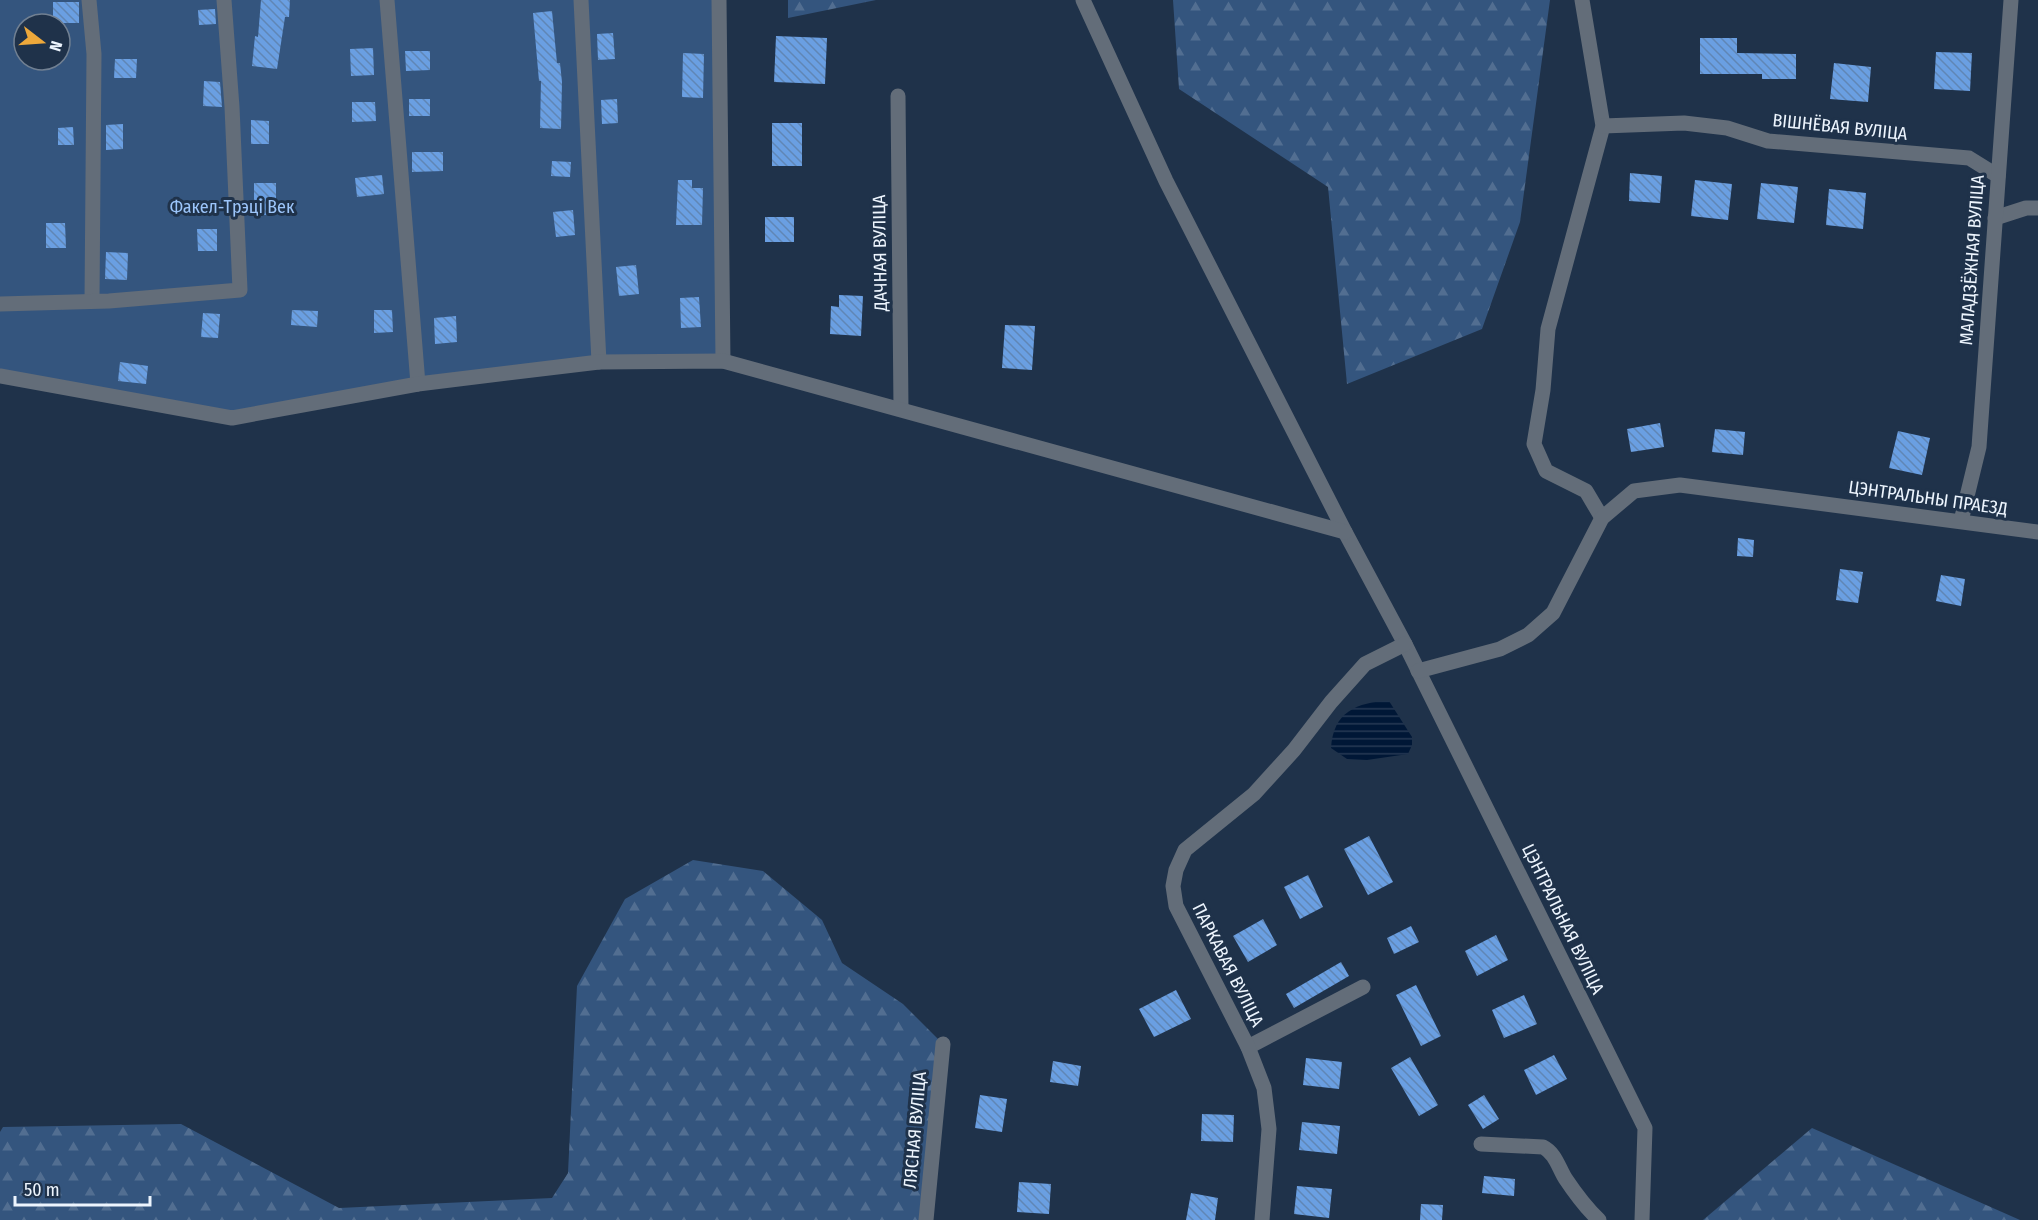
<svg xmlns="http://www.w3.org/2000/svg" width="2038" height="1220" font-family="'Fira Sans Condensed',sans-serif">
  <defs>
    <pattern id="forest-firs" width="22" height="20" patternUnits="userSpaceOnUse" patternTransform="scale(1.5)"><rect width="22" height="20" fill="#34557e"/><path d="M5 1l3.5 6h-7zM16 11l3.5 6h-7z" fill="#526e91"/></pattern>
    <pattern id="water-rules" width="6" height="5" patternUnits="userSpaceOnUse" patternTransform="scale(1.5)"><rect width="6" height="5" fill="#001736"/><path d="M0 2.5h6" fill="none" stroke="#263954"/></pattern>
    <pattern id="building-back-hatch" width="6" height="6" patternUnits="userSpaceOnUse" patternTransform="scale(1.5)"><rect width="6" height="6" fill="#6a9fe2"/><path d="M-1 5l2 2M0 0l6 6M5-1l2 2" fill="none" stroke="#6086b5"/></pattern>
  </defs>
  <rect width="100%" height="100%" fill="#1f324a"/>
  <g fill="url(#forest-firs)">
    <path d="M 788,0 L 876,0 L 788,18 Z"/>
    <path d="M 1173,0 L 1550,0 L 1520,222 L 1482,329 L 1347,384 L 1328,187 L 1179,89 Z"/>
    <path d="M 693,860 L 763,871 L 822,920 L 842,963 L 903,1004 L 943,1044 L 926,1220 L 0,1220 L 0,1132 L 3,1127 L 181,1124 L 339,1208 L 552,1198 L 568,1173 L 577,986 L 625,899 Z"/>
    <path d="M 1812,1128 L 2020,1220 L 1703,1220 Z"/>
  </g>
  <path fill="#34557e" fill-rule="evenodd" d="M 0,0 L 719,0 L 723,361 L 599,362 L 232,418 L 0,376 ZM 24,24 L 60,24 L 60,60 L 24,60 Z"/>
  <path fill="url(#water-rules)" d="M 1389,701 L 1412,737 L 1412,745 L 1408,754 L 1367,760 L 1347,759 L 1331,748 C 1333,712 1357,702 1389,701 Z"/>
  <g fill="url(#building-back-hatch)">
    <path d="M 261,0 L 290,0 L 289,17 L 285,17 L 277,69 L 252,66 L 255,36 L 258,37 Z"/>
    <rect x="53" y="2" width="26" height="21"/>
    <path d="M 215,9 L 216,24 L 199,25 L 198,10 Z"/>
    <path d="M 552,11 L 557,63 L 560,63 L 562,82 L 561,129 L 540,128 L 541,81 L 539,81 L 533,13 Z"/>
    <path d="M 613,33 L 615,59 L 598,60 L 597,34 Z"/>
    <path d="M 776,36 L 827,38 L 825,84 L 774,82 Z"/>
    <path d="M 1700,38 L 1737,38 L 1737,53 L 1796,54 L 1796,79 L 1762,79 L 1762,74 L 1700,74 Z"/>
    <path d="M 373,48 L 374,75 L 351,76 L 350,49 Z"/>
    <path d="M 405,51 L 430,51 L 430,70 L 406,71 Z"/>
    <path d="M 1936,52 L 1972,53 L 1970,91 L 1934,89 Z"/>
    <path d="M 683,53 L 704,54 L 703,98 L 682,97 Z"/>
    <path d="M 115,59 L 137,59 L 136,78 L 114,78 Z"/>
    <path d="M 1834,63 L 1871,67 L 1868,102 L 1830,99 Z"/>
    <path d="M 204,81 L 220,82 L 222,107 L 203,106 Z"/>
    <rect x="409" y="99" width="21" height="17"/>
    <path d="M 617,99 L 618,123 L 602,124 L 601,100 Z"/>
    <path d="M 352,102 L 375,102 L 376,121 L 352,122 Z"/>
    <path d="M 251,120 L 269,121 L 269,144 L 251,144 Z"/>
    <rect x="772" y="123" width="30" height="43"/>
    <path d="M 123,124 L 123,149 L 106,150 L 106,125 Z"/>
    <path d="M 73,127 L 74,145 L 58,145 L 58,128 Z"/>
    <path d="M 412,152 L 443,152 L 443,171 L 412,172 Z"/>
    <path d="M 552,161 L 571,162 L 570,177 L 551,176 Z"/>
    <path d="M 1630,173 L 1662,176 L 1660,203 L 1629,201 Z"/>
    <path d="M 382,175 L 384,194 L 357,197 L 355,178 Z"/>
    <path d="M 678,180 L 692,180 L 692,188 L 703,188 L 702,225 L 676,225 Z"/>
    <path d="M 1695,180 L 1732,184 L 1728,220 L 1691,216 Z"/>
    <rect x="254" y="183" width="22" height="32"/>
    <path d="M 1761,183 L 1798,187 L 1794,223 L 1757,219 Z"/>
    <path d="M 1829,189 L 1866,193 L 1863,229 L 1826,225 Z"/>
    <path d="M 573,210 L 575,235 L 556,237 L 553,212 Z"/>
    <rect x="765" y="217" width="29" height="25"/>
    <path d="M 46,223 L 65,223 L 66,248 L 46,248 Z"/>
    <path d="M 197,229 L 217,229 L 217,251 L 198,251 Z"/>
    <path d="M 106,252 L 128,253 L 127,280 L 105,279 Z"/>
    <path d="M 636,265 L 639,294 L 619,296 L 616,267 Z"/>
    <path d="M 839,295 L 863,296 L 861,336 L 830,334 L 831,306 L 839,307 Z"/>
    <path d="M 699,297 L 701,327 L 681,328 L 680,298 Z"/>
    <path d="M 292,310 L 318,311 L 317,327 L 291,325 Z"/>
    <path d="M 374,310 L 392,310 L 393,332 L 374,333 Z"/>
    <path d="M 203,313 L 220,314 L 218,338 L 201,337 Z"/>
    <path d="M 456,316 L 457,342 L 435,344 L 434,318 Z"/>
    <path d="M 1005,325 L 1035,326 L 1032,370 L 1002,368 Z"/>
    <path d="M 120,362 L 148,366 L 146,384 L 118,381 Z"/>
    <path d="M 1660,423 L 1664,447 L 1631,452 L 1627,429 Z"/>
    <path d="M 1715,429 L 1745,432 L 1743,455 L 1712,452 Z"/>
    <path d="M 1898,431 L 1930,438 L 1922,475 L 1889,468 Z"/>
    <path d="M 1738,538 L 1754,540 L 1753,557 L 1737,556 Z"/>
    <path d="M 1840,569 L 1863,572 L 1858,603 L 1836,600 Z"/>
    <path d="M 1941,575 L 1965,579 L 1961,606 L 1936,601 Z"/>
    <path d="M 1369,836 L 1393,882 L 1368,895 L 1344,849 Z"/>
    <path d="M 1308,875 L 1323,907 L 1300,919 L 1284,887 Z"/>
    <path d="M 1263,919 L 1277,945 L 1248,962 L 1233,936 Z"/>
    <path d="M 1411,926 L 1419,942 L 1394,954 L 1387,938 Z"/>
    <path d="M 1496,935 L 1508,960 L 1477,976 L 1465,951 Z"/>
    <path d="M 1341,962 L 1349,976 L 1294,1008 L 1286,994 Z"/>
    <path d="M 1416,985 L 1441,1036 L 1421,1046 L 1396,995 Z"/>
    <path d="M 1176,990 L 1191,1019 L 1154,1037 L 1139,1009 Z"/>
    <path d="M 1524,995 L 1537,1024 L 1504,1038 L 1492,1010 Z"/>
    <path d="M 1554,1055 L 1567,1079 L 1536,1095 L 1524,1070 Z"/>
    <path d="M 1410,1057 L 1438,1105 L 1419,1116 L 1391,1068 Z"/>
    <path d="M 1306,1058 L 1342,1062 L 1339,1089 L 1303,1085 Z"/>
    <path d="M 1053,1061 L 1081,1066 L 1078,1086 L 1050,1082 Z"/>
    <path d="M 980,1095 L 1007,1099 L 1002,1132 L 975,1128 Z"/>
    <path d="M 1484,1095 L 1499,1119 L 1483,1129 L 1468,1105 Z"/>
    <path d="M 1202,1114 L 1234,1115 L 1233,1142 L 1201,1141 Z"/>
    <path d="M 1302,1122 L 1340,1126 L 1337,1154 L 1299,1150 Z"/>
    <path d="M 1484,1176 L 1515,1179 L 1514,1196 L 1482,1193 Z"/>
    <path d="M 1019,1182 L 1051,1184 L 1049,1214 L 1017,1212 Z"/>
    <path d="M 1297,1186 L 1332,1189 L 1329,1218 L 1294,1214 Z"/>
    <path d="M 1191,1193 L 1218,1198 L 1215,1220 L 1186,1220 Z"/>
    <path d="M 1421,1204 L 1443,1205 L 1442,1220 L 1420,1220 Z"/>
  </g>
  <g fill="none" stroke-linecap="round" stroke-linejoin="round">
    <g stroke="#636d79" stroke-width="15">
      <path d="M 89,0 L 94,54 L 92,301"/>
      <path d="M 387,0 L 418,384"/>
      <path d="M 581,0 L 599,362"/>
      <path d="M 719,0 L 723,361"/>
      <path d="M 1083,0 L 1166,181 L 1345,532 L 1405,644 L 1645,1128 L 1642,1220"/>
      <path d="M 1582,0 L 1603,126 L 1548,329 L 1543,390 L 1534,444 L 1546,471 L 1586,491 L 1602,518"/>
      <path d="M 898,96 L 901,409"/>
      <path d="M 1603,126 L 1684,123 L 1727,128 L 1768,141 L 1969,158 L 1998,176"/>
      <path d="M 1995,218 L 2026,208 L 2038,208"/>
      <path d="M 0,304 L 109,301 L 240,290 L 232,107 L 224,0"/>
      <path d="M 0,376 L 232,418 L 418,384 L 599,362 L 723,361 L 1345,532"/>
      <path d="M 1961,521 L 1979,447 L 2011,0"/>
      <path d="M 1418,671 L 1500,649 L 1528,635 L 1553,613 L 1602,518 L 1634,491 L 1680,485 L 2038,532"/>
      <path d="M 1248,1047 L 1363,987"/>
      <path d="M 1481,1144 L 1543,1147 C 1555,1153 1558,1166 1565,1178 C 1575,1193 1586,1208 1599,1220"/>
      <path d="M 926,1220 L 943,1044"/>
      <path d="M 1262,1220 L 1269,1129 L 1264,1088 L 1248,1047 L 1176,906 L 1173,886 L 1176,870 L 1185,850 L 1254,794 L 1294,750 L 1331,702 L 1365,664 L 1405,644"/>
    </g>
  </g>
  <g text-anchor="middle" stroke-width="6" stroke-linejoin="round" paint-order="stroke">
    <g font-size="18" fill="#edf5fe" stroke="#1f324a">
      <text transform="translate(1840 127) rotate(6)" y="6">ВІШНЁВАЯ ВУЛІЦА</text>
      <text transform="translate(880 253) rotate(-91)" y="6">ДАЧНАЯ ВУЛІЦА</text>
      <text transform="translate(1972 260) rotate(-86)" y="6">МАЛАДЗЁЖНАЯ ВУЛІЦА</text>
      <text transform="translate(1928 498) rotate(8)" y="6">ЦЭНТРАЛЬНЫ ПРАЕЗД</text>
      <text transform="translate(1563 919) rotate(64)" y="6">ЦЭНТРАЛЬНАЯ ВУЛІЦА</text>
      <text transform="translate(1228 965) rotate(63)" y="6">ПАРКАВАЯ ВУЛІЦА</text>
      <text transform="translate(915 1130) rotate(-85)" y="6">ЛЯСНАЯ ВУЛІЦА</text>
    </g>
    <g font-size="18" fill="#9cc5fa" stroke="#1f324a">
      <text x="232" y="213">Факел-Трэці Век</text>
    </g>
  </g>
  <g transform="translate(42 42) rotate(107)"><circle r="28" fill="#1f324a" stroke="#718092" stroke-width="1.5"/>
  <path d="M0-4.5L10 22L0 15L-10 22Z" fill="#eda83b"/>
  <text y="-9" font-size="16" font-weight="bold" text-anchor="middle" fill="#edf5fe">N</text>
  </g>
  <path d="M15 1196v9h135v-9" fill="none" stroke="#edf5fe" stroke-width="3"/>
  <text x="24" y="1196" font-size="18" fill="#edf5fe" stroke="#1f324a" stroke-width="4.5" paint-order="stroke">50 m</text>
</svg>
